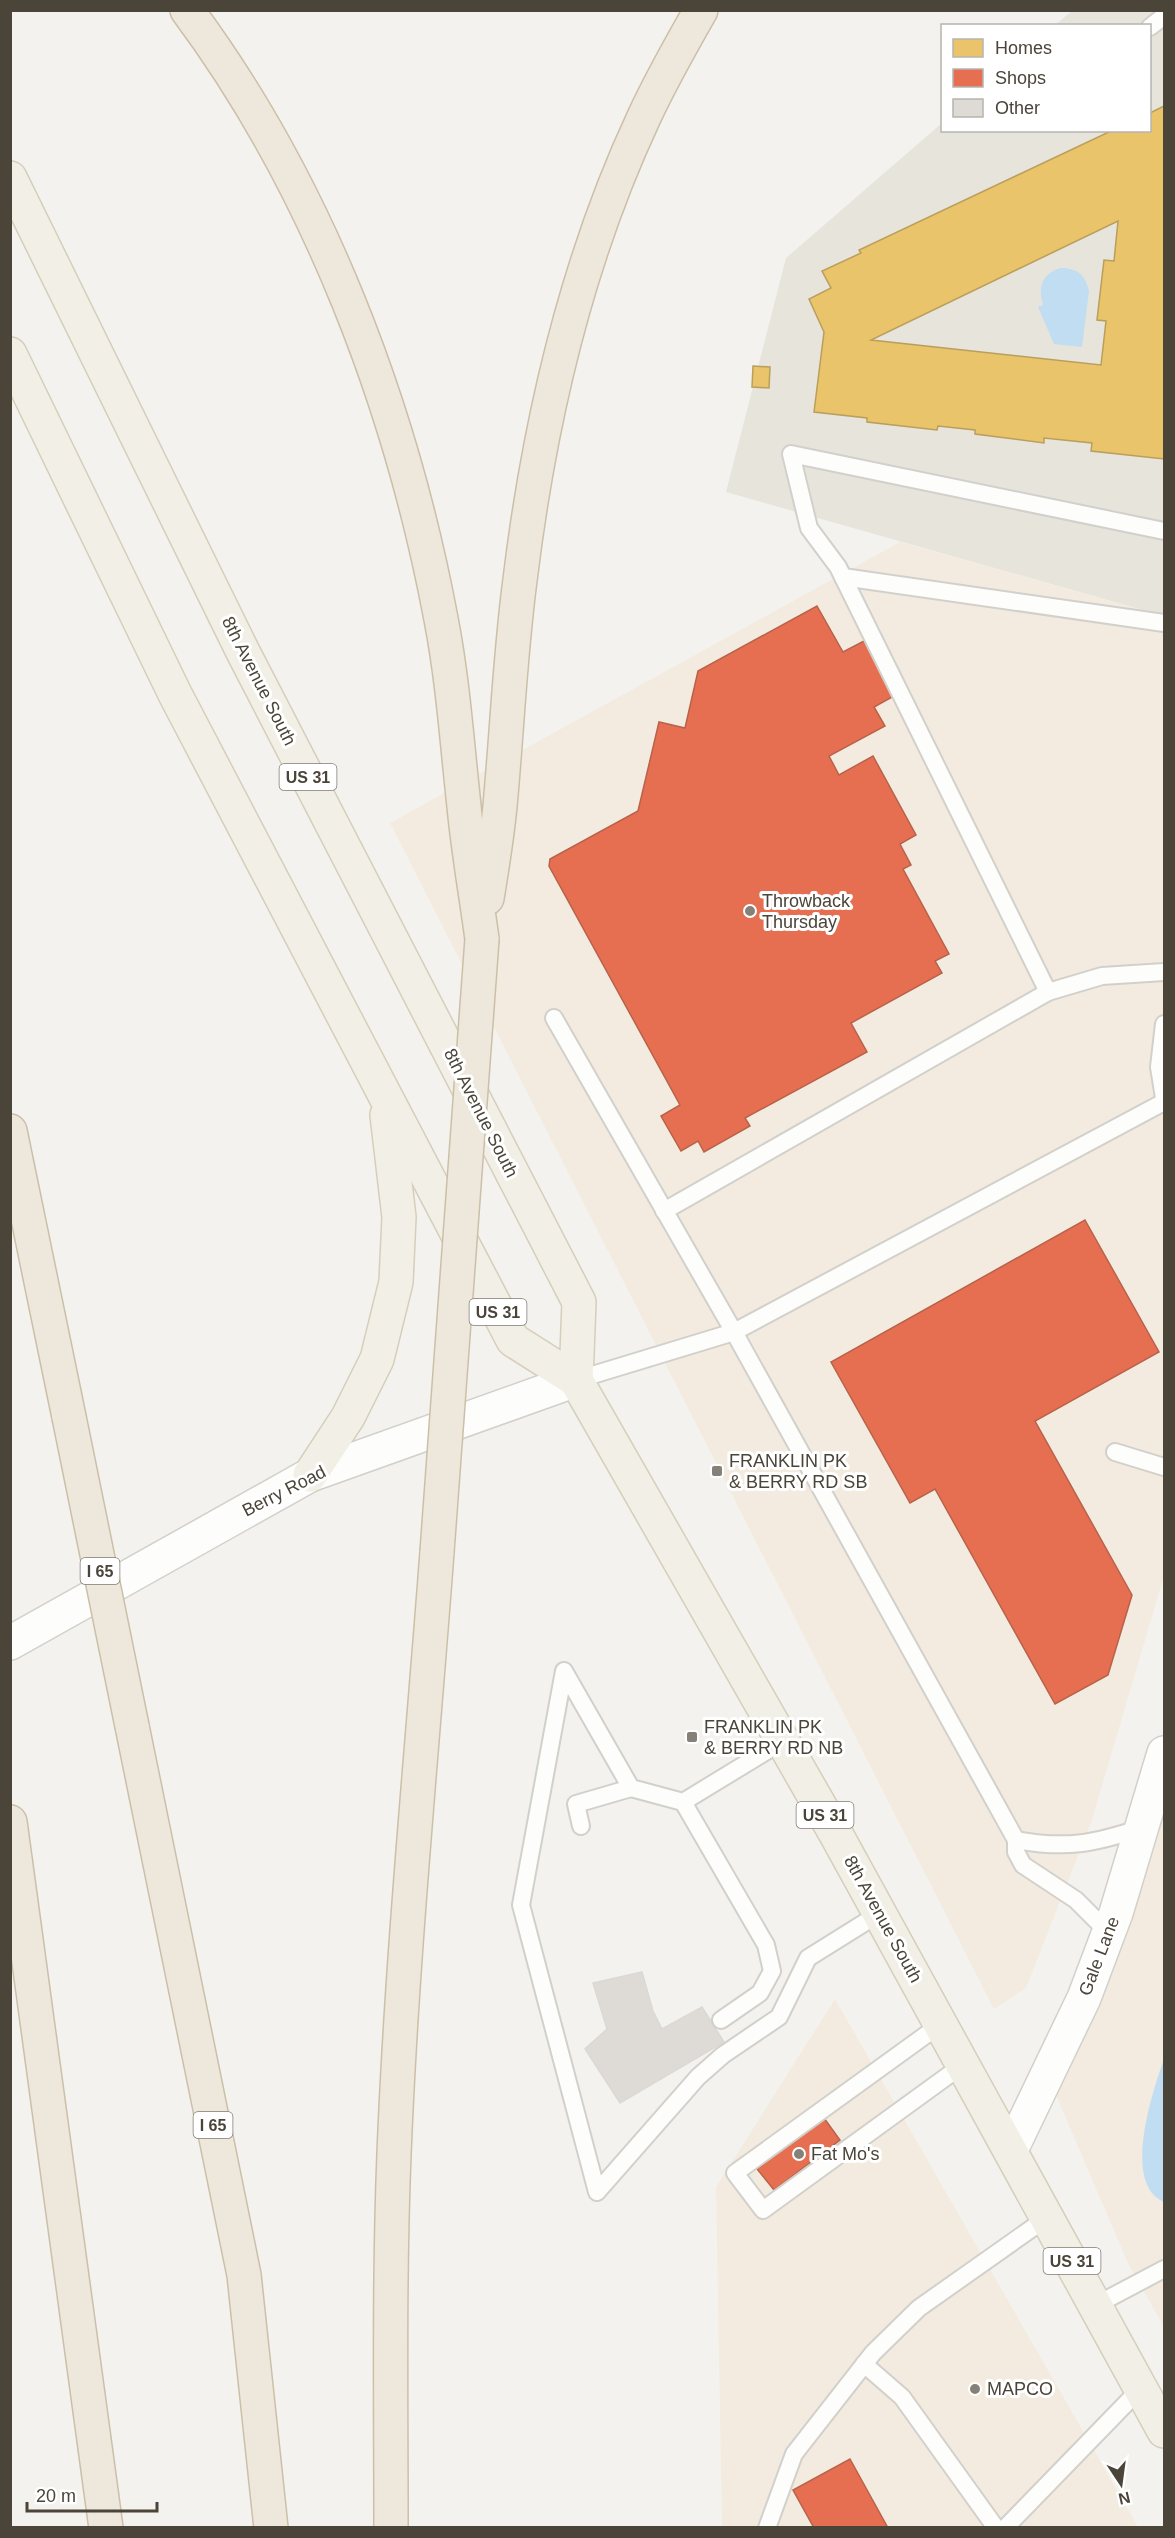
<svg xmlns="http://www.w3.org/2000/svg" width="1175" height="2538" font-family="Helvetica,sans-serif">
  <rect width="100%" height="100%" fill="#f4f2ee"/>
  <path fill="#e7e4dc" d="M 1072,11 L 1164,11 L 1164,616 L 726,492 L 786,258 L 942,123 L 942,130 L 1150,130 L 1150,26 L 1055,25 Z"/>
  <g fill="#f3ebdf">
    <path d="M 900,542 L 1164,616 L 1164,1576 L 1091,1823 L 1026,1988 L 994,2009 L 390,823 Z"/>
    <path d="M 1164,1753 L 1164,2327 L 1127,2261 L 1047,2074 Z"/>
    <path d="M 835,1999 L 1138,2527 L 722,2527 L 716,2187 Z"/>
  </g>
  <g fill="#c0ddf1">
    <path d="M 1060,268 C 1077,268 1085,274 1089,291 L 1082,347 L 1054,344 L 1038,307 L 1043,305 C 1038,287 1041,275 1060,268 Z"/>
    <path d="M 1164,2059 L 1164,2202 C 1121,2184 1153,2090 1164,2059 Z"/>
  </g>
  <g fill="#e9c46a" stroke="#ba9e5b" stroke-width="1.5" fill-rule="evenodd">
    <path d="M 1164,106 L 1164,459 L 1091,451 L 1092,443 L 1044,438 L 1044,443 L 975,434 L 975,430 L 938,426 L 937,430 L 867,422 L 867,418 L 814,412 L 824,332 L 809,299 L 831,288 L 822,271 L 861,253 L 859,250 L 1113,130 L 1150,130 L 1150,113 ZM 1118,221 L 1114,261 L 1104,260 L 1097,320 L 1106,321 L 1101,365 L 871,340 Z"/>
    <path d="M 753,366 L 770,367 L 769,388 L 752,387 Z"/>
  </g>
  <g fill="#e76f51" stroke="#b8624a" stroke-width="1.5">
    <path d="M 817,606 L 843,652 L 864,641 L 894,696 L 874,707 L 885,726 L 829,756 L 839,775 L 873,756 L 916,835 L 900,844 L 911,865 L 903,869 L 949,954 L 935,961 L 942,973 L 851,1023 L 867,1052 L 745,1118 L 750,1126 L 704,1152 L 698,1141 L 681,1151 L 661,1116 L 680,1105 L 549,866 L 550,859 L 638,811 L 659,722 L 685,728 L 698,671 Z"/>
    <path d="M 1085,1220 L 1159,1352 L 1035,1421 L 1132,1595 L 1108,1675 L 1055,1704 L 935,1489 L 910,1503 L 831,1362 Z"/>
    <path d="M 824,2118 L 840,2140 L 774,2190 L 757,2169 Z"/>
    <path d="M 850,2459 L 888,2528 L 814,2528 L 793,2490 Z"/>
  </g>
  <path fill="#dedbd6" stroke="#dcd9d4" stroke-width="1.5" d="M 642,1972 L 653,2011 L 662,2029 L 702,2007 L 724,2042 L 620,2103 L 585,2049 L 607,2029 L 593,1983 Z"/>
  <g fill="none" stroke-linecap="round" stroke-linejoin="round">
    <defs>
      <g id="service">
        <path d="M 1150,27 L 1164,16"/>
        <path d="M 843,577 L 1164,623"/>
        <path d="M 1048,992 L 1102,976 L 1164,972"/>
        <path d="M 554,1018 L 734,1332 L 1164,1102"/>
        <path d="M 1164,1024 L 1159,1067 L 1164,1098"/>
        <path d="M 664,1211 L 1048,992 L 838,567 L 809,528 L 791,454 L 1164,531"/>
        <path d="M 576,1380 L 734,1332 L 1016,1840 L 1016,1852 L 1023,1865 L 1076,1900 L 1108,1932"/>
        <path d="M 1115,1452 L 1164,1467"/>
        <path d="M 783,1741 L 683,1802 L 631,1788 L 564,1671 L 521,1905 L 597,2192 L 698,2077 L 723,2055 L 779,2017 L 808,1958 L 880,1913"/>
        <path d="M 683,1802 L 766,1945 L 772,1971 L 760,1993 L 721,2020"/>
        <path d="M 581,1826 L 576,1804 L 631,1788"/>
        <path d="M 1016,1840 C 1066,1849 1093,1844 1141,1828"/>
        <path d="M 941,2024 L 735,2173 L 763,2210 L 964,2064"/>
        <path d="M 1096,2305 L 1164,2269"/>
        <path d="M 864,2364 L 902,2397 L 996,2528"/>
        <path d="M 767,2528 L 794,2454 L 873,2353 L 919,2308 L 1048,2217"/>
        <path d="M 1005,2528 L 1141,2388"/>
      </g>
      <g id="tertiary">
        <path d="M 10,1643 L 310,1475 L 576,1380"/>
        <path d="M 1011,2150 L 1084,1998 L 1116,1913 L 1164,1753"/>
      </g>
      <g id="primary">
        <path d="M 10,178 L 243,652 L 579,1302 L 576,1380"/>
        <path d="M 10,354 L 175,694 L 513,1340 L 576,1380 L 837,1836 L 1164,2431"/>
        <path d="M 310,1475 L 348,1417 L 377,1359 L 396,1282 L 399,1217 L 387,1115"/>
      </g>
      <g id="motorway">
        <path d="M 187,10 C 318,186 401,406 441,619 C 453,681 457,743 464,806 C 468,850 476,894 482,939"/>
        <path d="M 487,898 C 492,868 497,837 500,806 C 507,731 510,655 520,580 C 539,424 577,260 644,117 C 661,80 681,45 701,10"/>
        <path d="M 10,1131 L 69,1417"/>
        <path d="M 132,1726 L 244,2275 L 271,2528"/>
        <path d="M 10,1822 L 106,2528"/>
        <path d="M 391,2528 C 391,2403 389,2279 394,2154 C 402,1953 422,1753 437,1552"/>
      </g>
    </defs>
    <use href="#service" stroke="#d2d0cb" stroke-width="20"/>
    <use href="#tertiary" stroke="#d2d0cb" stroke-width="36"/>
    <use href="#primary" stroke="#d6cebb" stroke-width="36"/>
    <use href="#motorway" stroke="#ccbfa9" stroke-width="36"/>
    <use href="#service" stroke="#fdfdfc" stroke-width="16"/>
    <use href="#tertiary" stroke="#fdfdfc" stroke-width="33"/>
    <use href="#primary" stroke="#f2efe6" stroke-width="33"/>
    <use href="#motorway" stroke="#ede8db" stroke-width="33"/>
    <defs>
      <g id="motorway-bridge">
        <path d="M 69,1417 L 132,1726"/>
        <path d="M 437,1552 L 482,939"/>
      </g>
    </defs>
    <use href="#motorway-bridge" stroke="#ccbfa9" stroke-width="36" stroke-linecap="butt"/>
    <use href="#motorway-bridge" stroke="#ede8db" stroke-width="33"/>
  </g>
  <g fill="#868178" stroke="#fff" stroke-width="2">
    <circle cx="750" cy="911" r="6"/>
    <rect x="711" y="1465" width="12" height="12" rx="3"/>
    <rect x="686" y="1731" width="12" height="12" rx="3"/>
    <circle cx="799" cy="2154" r="6"/>
    <circle cx="975" cy="2389" r="6"/>
  </g>
  <g text-anchor="middle" stroke-width="6" stroke-linejoin="round" paint-order="stroke">
    <g fill="#fff" stroke="#817c74" stroke-width="1.5">
      <rect x="279.5" y="764" width="57" height="26" rx="4.5"/>
      <rect x="469.5" y="1299" width="57" height="26" rx="4.5"/>
      <rect x="80.5" y="1558" width="39" height="26" rx="4.5"/>
      <rect x="796.5" y="1802" width="57" height="26" rx="4.5"/>
      <rect x="193.5" y="2112" width="39" height="26" rx="4.5"/>
      <rect x="1043.5" y="2248" width="57" height="26" rx="4.5"/>
    </g>
    <g font-size="16" font-weight="bold" fill="#4b4439">
      <text x="308" y="783">US 31</text>
      <text x="498" y="1318">US 31</text>
      <text x="100" y="1577">I 65</text>
      <text x="825" y="1821">US 31</text>
      <text x="213" y="2131">I 65</text>
      <text x="1072" y="2267">US 31</text>
    </g>
    <g font-size="18" fill="#4b4439" stroke="#fff">
      <text transform="translate(259 681) rotate(63)" y="6">8th Avenue South</text>
      <text transform="translate(481 1113) rotate(63)" y="6">8th Avenue South</text>
      <text transform="translate(284 1491) rotate(-27)" y="6">Berry Road</text>
      <text transform="translate(883 1919) rotate(61)" y="6">8th Avenue South</text>
      <text transform="translate(1099 1956) rotate(-69)" y="6">Gale Lane</text>
    </g>
    <g font-size="18" fill="#4b4439" stroke="#fff" text-anchor="start">
      <text x="762" y="907">Throwback<tspan x="762" dy="21">Thursday</tspan></text>
      <text x="729" y="1467">FRANKLIN PK<tspan x="729" dy="21">&amp; BERRY RD SB</tspan></text>
      <text x="704" y="1733">FRANKLIN PK<tspan x="704" dy="21">&amp; BERRY RD NB</tspan></text>
      <text x="811" y="2160">Fat Mo's</text>
      <text x="987" y="2395">MAPCO</text>
    </g>
  </g>
  <rect width="1175" height="2538" fill="none" stroke="#4b4439" stroke-width="24"/>
  <rect x="941" y="24" width="210" height="108" fill="#ffffff" stroke="#b7b4b0" stroke-width="1.5"/>
  <rect x="953" y="39" width="30" height="18" fill="#e9c46a" stroke="#b7b4b0" stroke-width="1.5"/>
  <text x="995" y="54" font-size="18" fill="#4b4439">Homes</text>
  <rect x="953" y="69" width="30" height="18" fill="#e76f51" stroke="#b7b4b0" stroke-width="1.5"/>
  <text x="995" y="84" font-size="18" fill="#4b4439">Shops</text>
  <rect x="953" y="99" width="30" height="18" fill="#dedbd6" stroke="#b7b4b0" stroke-width="1.5"/>
  <text x="995" y="114" font-size="18" fill="#4b4439">Other</text>
  <g transform="translate(1121 2484) rotate(167)" stroke="#ffffff" stroke-width="4.5" paint-order="stroke">
  <path d="M0-4.5L10 22L0 15L-10 22Z" fill="#4b4439"/>
  <text y="-9" font-size="16" font-weight="bold" text-anchor="middle" fill="#4b4439">N</text>
  </g>
  <path d="M27 2502v9h130v-9" fill="none" stroke="#4b4439" stroke-width="3"/>
  <text x="36" y="2502" font-size="18" fill="#4b4439" stroke="#ffffff" stroke-width="4.5" paint-order="stroke">20 m</text>
</svg>
